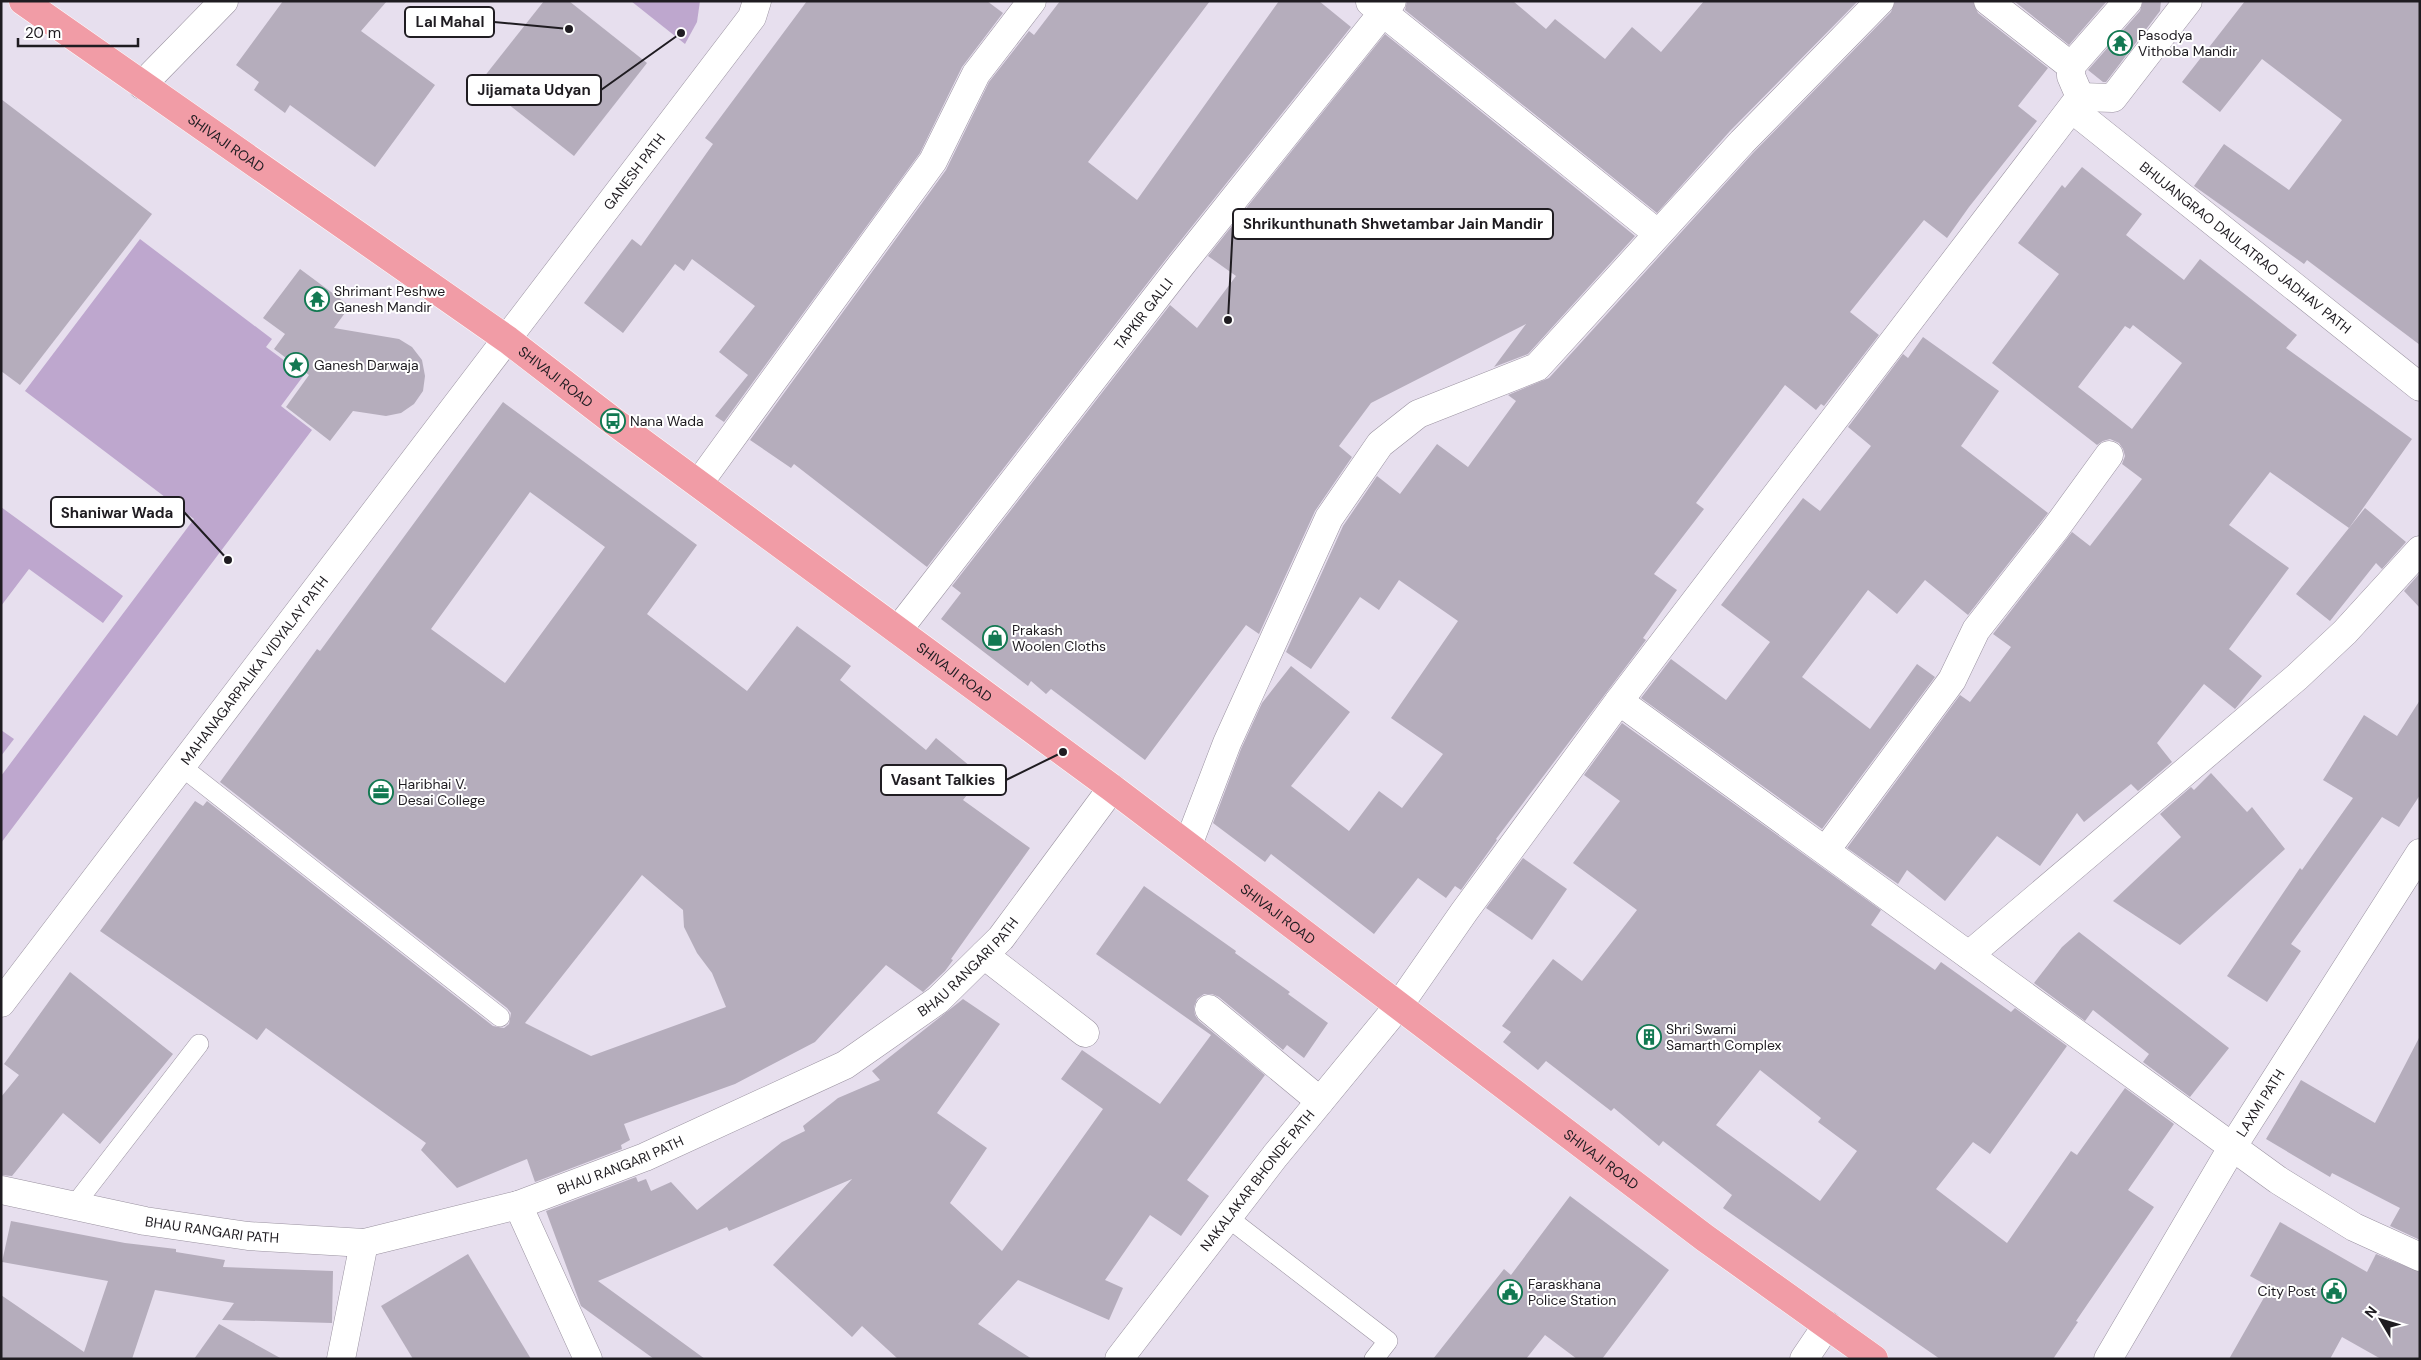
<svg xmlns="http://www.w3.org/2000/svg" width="2421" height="1360" font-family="'DM Sans',sans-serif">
  <rect width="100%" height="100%" fill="#e7dfee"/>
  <g fill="#bea7ce">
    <path d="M 631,1 L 700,1 L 697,22 L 685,44 Z"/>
    <path d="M 140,239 L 272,339 L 266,347 L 304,375 L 281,406 L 312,430 L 1,843 L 1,776 L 194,519 L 25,391 Z"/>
    <path d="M 1,507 L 123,596 L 103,623 L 29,569 L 1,606 Z"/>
    <path d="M 1,730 L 14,739 L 1,756 Z"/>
  </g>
  <g fill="#b5adbc" fill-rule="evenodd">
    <path d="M 283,1 L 387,1 L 361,31 L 435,85 L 375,167 L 290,105 L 285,113 L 254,90 L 259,82 L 236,65 Z"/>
    <path d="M 544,1 L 569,1 L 647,63 L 574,156 L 480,82 Z"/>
    <path d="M 807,1 L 987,1 L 1003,13 L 962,67 L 920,153 L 724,422 L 715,416 L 748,375 L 719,352 L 755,306 L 692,259 L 684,271 L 675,264 L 623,333 L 584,303 L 632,239 L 641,246 L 713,144 L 705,138 Z"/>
    <path d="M 1060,1 L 1210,1 L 1088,162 L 1137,200 L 1279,1 L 1319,1 L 1351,27 L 1170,254 L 927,567 L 794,464 L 791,468 L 750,440 L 946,170 L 989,82 L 1029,31 L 1034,35 Z"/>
    <path d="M 1407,1 L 1513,1 L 1546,29 L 1555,19 L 1605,59 L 1632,27 L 1661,52 L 1704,1 L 1858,1 L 1730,131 L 1657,213 L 1405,10 Z"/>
    <path d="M 1895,1 L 1973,1 L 1978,13 L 2048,68 L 2018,106 L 2037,121 L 1969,207 L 1947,238 L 1924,220 L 1850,312 L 1879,335 L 1824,406 L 1821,404 L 1816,410 L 1785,385 L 1696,503 L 1704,509 L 1654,574 L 1677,590 L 1643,638 L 1646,640 L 1496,839 L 1497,840 L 1461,890 L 1455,886 L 1446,898 L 1418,878 L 1374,934 L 1271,854 L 1265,862 L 1213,823 L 1241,749 L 1262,703 L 1291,666 L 1350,712 L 1291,786 L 1349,831 L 1379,791 L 1402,808 L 1443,754 L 1391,718 L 1458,621 L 1399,580 L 1379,610 L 1360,597 L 1311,669 L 1286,652 L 1343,526 L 1377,476 L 1400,494 L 1437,444 L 1468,467 L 1516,401 L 1508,395 L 1549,378 L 1753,153 L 1891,12 Z"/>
    <path d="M 2014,1 L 2107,1 L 2069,45 Z"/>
    <path d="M 2143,1 L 2161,1 L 2160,11 L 2106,82 L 2103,82 L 2088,70 L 2140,11 Z"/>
    <path d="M 2245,1 L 2420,1 L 2420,345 L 2307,260 L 2304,264 L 2194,186 L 2224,144 L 2289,190 L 2342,120 L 2262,59 L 2220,112 L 2182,82 Z"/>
    <path d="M 1385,34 L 1635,236 L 1528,354 L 1494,367 L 1526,324 L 1371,403 L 1339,446 L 1352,457 L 1315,511 L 1259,634 L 1246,625 L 1145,760 L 1051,689 L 1046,694 L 1031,681 L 1028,686 L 941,619 L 961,593 L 952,586 L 1170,305 L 1197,328 L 1236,276 L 1208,256 Z"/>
    <path d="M 1,99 L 152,214 L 20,385 L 1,371 Z"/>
    <path d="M 2082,167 L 2142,214 L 2126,235 L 2184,280 L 2200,259 L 2297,335 L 2286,348 L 2412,439 L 2349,528 L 2270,472 L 2229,525 L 2289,568 L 2229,649 L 2262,676 L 2235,709 L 2204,684 L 2157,743 L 2172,762 L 2138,791 L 2131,784 L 2084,822 L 2077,813 L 2040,866 L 1997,836 L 1945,901 L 1907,870 L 1898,884 L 1847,848 L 1960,695 L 1970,702 L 2011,647 L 1993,634 L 2072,532 L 2090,546 L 2142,479 L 2122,464 L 2125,456 L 2123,449 L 2119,443 L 2110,439 L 2103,441 L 2097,445 L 1992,363 L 2059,274 L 2018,243 L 2062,185 L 2065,188 ZM 2133,325 L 2182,363 L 2132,429 L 2078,387 L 2125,326 L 2130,329 Z"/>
    <path d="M 300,269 L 350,306 L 334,328 L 399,339 L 412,347 L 422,360 L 425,376 L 423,391 L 414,404 L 401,413 L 386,416 L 353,411 L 330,441 L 286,407 L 309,375 L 274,349 L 285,334 L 263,318 Z"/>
    <path d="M 1923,337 L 1999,391 L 1961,446 L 2048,513 L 1968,615 L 1925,580 L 1897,614 L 1868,590 L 1802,677 L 1870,729 L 1917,664 L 1935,677 L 1822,829 L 1641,698 L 1671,659 L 1726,700 L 1770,642 L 1721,605 L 1803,498 L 1820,511 L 1871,446 L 1848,427 L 1903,354 L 1908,358 Z"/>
    <path d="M 503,402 L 697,545 L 647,614 L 747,691 L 797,626 L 851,666 L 840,680 L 926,750 L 936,738 L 982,776 L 963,800 L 1030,848 L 951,959 L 953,960 L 945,971 L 923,992 L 886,965 L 815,1042 L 735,1084 L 624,1124 L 630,1140 L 621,1145 L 622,1149 L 535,1182 L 527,1159 L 457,1188 L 421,1150 L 426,1143 L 266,1028 L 257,1040 L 100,931 L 195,801 L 203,806 L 207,801 L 493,1026 L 504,1028 L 509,1024 L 511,1013 L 507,1008 L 220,782 L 317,649 L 320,651 ZM 530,492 L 605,547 L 505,683 L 431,629 ZM 642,875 L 683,910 L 684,927 L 697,953 L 712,973 L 726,1007 L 591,1056 L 525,1023 Z"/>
    <path d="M 2365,508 L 2406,542 L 2382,569 L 2376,563 L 2330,621 L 2296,594 Z"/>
    <path d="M 2420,573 L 2420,608 L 2404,591 Z"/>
    <path d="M 2420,700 L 2420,795 L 2399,827 L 2382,817 L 2291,944 L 2301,951 L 2267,1002 L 2227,976 L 2300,868 L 2302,870 L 2353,798 L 2323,780 L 2364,715 L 2397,736 Z"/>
    <path d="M 1622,723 L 1881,910 L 1871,925 L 1935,970 L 1941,962 L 2011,1012 L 2015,1008 L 2067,1046 L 1990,1154 L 1973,1142 L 1936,1189 L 2007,1243 L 2071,1151 L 2077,1155 L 2125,1088 L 2174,1124 L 2128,1190 L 2154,1207 L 2076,1321 L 2078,1322 L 2053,1359 L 1940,1359 L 1723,1208 L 1732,1195 L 1663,1141 L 1659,1146 L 1614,1108 L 1611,1111 L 1546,1061 L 1538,1070 L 1503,1042 L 1511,1032 L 1502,1026 L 1553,959 L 1582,981 L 1637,910 L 1573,863 L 1620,801 L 1584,775 ZM 1760,1070 L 1821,1118 L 1818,1122 L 1857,1151 L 1820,1201 L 1716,1125 Z"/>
    <path d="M 2211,773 L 2247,812 L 2252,807 L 2285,849 L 2180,945 L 2113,901 L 2181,837 L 2160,814 L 2191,787 L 2194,790 Z"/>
    <path d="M 1523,858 L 1567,889 L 1532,940 L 1486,908 Z"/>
    <path d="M 1144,886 L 1236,951 L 1235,953 L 1290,992 L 1288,994 L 1328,1023 L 1304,1058 L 1287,1045 L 1283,1050 L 1219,997 L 1212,994 L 1204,994 L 1197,999 L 1194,1007 L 1195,1015 L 1199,1021 L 1265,1075 L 1187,1180 L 1209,1196 L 1181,1236 L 1150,1215 L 1105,1280 L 1123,1288 L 1109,1320 L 1018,1280 L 978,1324 L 1032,1359 L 898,1359 L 862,1326 L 852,1337 L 773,1265 L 852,1179 L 729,1231 L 727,1227 L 598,1281 L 705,1359 L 654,1359 L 581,1306 L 546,1211 L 636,1177 L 638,1182 L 646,1179 L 651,1191 L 671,1182 L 697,1210 L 782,1142 L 805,1131 L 803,1126 L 838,1098 L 880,1080 L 872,1071 L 963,999 L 1000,1024 L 937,1113 L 987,1148 L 950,1203 L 1002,1251 L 1103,1109 L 1061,1079 L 1082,1050 L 1160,1104 L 1211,1035 L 1096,954 Z"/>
    <path d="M 2079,932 L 2229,1048 L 2190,1097 L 2143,1062 L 2149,1054 L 2093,1010 L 2085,1021 L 2034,983 L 2062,947 Z"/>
    <path d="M 70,972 L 173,1054 L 100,1144 L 63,1113 L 12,1176 L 1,1175 L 1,1097 L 19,1075 L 4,1064 Z"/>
    <path d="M 2420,1036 L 2420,1240 L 2390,1226 L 2400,1208 L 2332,1173 L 2330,1177 L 2266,1139 L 2301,1080 L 2375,1123 Z"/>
    <path d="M 1570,1196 L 1669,1270 L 1602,1359 L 1577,1359 L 1545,1335 L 1526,1359 L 1433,1359 L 1504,1269 L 1511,1275 Z"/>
    <path d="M 11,1221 L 125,1243 L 176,1249 L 176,1252 L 225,1260 L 223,1267 L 333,1271 L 332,1323 L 222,1320 L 234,1303 L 155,1290 L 132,1359 L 1,1359 L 1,1295 L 84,1352 L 108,1281 L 2,1262 Z"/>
    <path d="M 2280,1222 L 2367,1272 L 2376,1254 L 2420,1272 L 2420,1359 L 2381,1359 L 2342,1337 L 2330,1359 L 2229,1359 L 2270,1287 L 2250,1276 Z"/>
    <path d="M 468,1254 L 531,1359 L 413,1359 L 381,1306 Z"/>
    <path d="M 219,1324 L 282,1359 L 194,1359 Z"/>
  </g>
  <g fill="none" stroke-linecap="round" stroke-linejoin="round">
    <defs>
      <g id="lane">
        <path d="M 182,767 L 500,1017"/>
        <path d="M 73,1207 L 199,1044"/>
        <path d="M 1227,1217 L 1388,1341 L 1374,1359"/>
      </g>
      <g id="street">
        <path d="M 1988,1 L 2071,66"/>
        <path d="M 1370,2 L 1657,233"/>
        <path d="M 142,85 L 224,1"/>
        <path d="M 699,483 L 933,161 L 976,74 L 1032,1"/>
        <path id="s1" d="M 898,630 L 1182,264 L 1392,1"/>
        <path d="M 1619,701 L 2278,1180 L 2354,1227 L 2420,1257"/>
        <path d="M 1188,845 L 1227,743 L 1329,518 L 1380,444 L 1418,414 L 1537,367 L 1742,142 L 1880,1"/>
        <path d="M 1826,850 L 1952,680 L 1976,630 L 2056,528 L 2109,455"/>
        <path d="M 984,955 L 1085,1033"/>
        <path d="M 1969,955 L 2297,677 L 2345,632 L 2420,550"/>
        <path d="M 1209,1009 L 1320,1101"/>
        <path id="s2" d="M 1,1190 L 145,1221 L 248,1236 L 364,1243 L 518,1205 L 645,1157 L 845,1065 L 938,1000 L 1001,938 L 1112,788"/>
        <path d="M 518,1205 L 588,1359"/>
        <path d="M 341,1359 L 364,1243"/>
        <path d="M 1804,1359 L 1827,1325"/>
      </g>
      <g id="secondary">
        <path d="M 2080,97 L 2113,98 L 2188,1"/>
        <path d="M 2080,97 L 2071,76 L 2071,66 L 2128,1"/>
        <path id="s3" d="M 2072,109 L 2420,387"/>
        <path id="s4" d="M 1,1003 L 752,17 L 757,1"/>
        <path id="s5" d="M 1119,1359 L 1275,1156 L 1400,1004 L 1464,912 L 1619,701 L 2080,97"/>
        <path id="s6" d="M 2108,1359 L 2233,1146 L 2420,853"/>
      </g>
      <g id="highway">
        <path id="s7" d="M 23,1 L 508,340 L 613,421 L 1112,788 L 1705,1238 L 1874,1359"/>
      </g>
    </defs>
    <use href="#lane" stroke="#9a92a0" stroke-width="20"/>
    <use href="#street" stroke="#9a92a0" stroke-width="29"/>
    <use href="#secondary" stroke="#9a92a0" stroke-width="29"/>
    <use href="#highway" stroke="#fff" stroke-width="29"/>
    <use href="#lane" stroke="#fff" stroke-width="19"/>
    <use href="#street" stroke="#fff" stroke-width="28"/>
    <use href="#secondary" stroke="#fff" stroke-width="28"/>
    <use href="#highway" stroke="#f19ca6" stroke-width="28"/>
  </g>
  <defs>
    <symbol id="temple-ring" viewBox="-11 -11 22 22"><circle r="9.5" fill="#fff" stroke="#127952" stroke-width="1.5"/><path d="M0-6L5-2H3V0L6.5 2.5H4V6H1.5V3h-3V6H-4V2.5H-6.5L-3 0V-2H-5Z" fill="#127952"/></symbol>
    <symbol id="sight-ring" viewBox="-11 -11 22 22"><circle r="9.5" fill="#fff" stroke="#127952" stroke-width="1.5"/><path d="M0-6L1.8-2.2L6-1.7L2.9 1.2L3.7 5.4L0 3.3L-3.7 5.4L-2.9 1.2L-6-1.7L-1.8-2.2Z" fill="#127952"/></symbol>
    <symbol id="bus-ring" viewBox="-11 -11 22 22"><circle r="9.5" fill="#fff" stroke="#127952" stroke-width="1.5"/><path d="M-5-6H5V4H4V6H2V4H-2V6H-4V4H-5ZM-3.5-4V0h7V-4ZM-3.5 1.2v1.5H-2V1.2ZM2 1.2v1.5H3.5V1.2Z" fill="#127952"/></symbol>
    <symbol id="shop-ring" viewBox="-11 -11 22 22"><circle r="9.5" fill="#fff" stroke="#127952" stroke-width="1.5"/><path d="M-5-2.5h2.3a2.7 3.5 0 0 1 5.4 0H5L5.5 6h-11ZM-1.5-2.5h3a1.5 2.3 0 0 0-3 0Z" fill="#127952"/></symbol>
    <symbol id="office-ring" viewBox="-11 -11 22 22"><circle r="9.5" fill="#fff" stroke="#127952" stroke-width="1.5"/><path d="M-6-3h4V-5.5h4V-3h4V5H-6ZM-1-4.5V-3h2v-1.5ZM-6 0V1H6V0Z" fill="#127952"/></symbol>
    <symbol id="building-ring" viewBox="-11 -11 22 22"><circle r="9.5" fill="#fff" stroke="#127952" stroke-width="1.5"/><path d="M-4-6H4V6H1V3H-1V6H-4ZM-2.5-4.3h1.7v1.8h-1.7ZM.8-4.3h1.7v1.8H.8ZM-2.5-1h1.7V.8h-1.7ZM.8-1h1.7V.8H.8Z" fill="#127952"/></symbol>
    <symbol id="civic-ring" viewBox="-11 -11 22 22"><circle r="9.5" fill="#fff" stroke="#127952" stroke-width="1.5"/><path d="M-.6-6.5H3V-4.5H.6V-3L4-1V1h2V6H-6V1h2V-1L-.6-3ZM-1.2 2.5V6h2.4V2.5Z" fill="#127952"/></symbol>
  </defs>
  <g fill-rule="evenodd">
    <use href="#temple-ring" x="2106" y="29" width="28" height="28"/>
    <use href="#temple-ring" x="303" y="285" width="28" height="28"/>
    <use href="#sight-ring" x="282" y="351" width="28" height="28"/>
    <use href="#bus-ring" x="599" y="407" width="28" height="28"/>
    <use href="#shop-ring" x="981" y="624" width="28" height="28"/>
    <use href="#office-ring" x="367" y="778" width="28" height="28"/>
    <use href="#building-ring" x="1635" y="1023" width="28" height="28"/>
    <use href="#civic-ring" x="2320" y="1277" width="28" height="28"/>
    <use href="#civic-ring" x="1496" y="1278" width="28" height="28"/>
  </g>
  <g text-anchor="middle" stroke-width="4" stroke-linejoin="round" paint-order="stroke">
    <g font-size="14" fill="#1f1c21" stroke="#fff" text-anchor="start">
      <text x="2138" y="40">Pasodya<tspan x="2138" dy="16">Vithoba Mandir</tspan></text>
      <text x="334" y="296">Shrimant Peshwe<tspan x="334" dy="16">Ganesh Mandir</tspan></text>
      <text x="314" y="370">Ganesh Darwaja</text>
      <text x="630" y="426">Nana Wada</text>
      <text x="1012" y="635">Prakash<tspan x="1012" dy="16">Woolen Cloths</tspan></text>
      <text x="398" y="789">Haribhai V.<tspan x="398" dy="16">Desai College</tspan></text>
      <text x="1666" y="1034">Shri Swami<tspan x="1666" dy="16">Samarth Complex</tspan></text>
      <text x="1528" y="1289">Faraskhana<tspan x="1528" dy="16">Police Station</tspan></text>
      <text x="2316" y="1296" text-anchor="end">City Post</text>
    </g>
    <g font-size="14" fill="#1f1c21" stroke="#fff">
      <text dy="5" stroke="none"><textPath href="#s7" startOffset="248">SHIVAJI ROAD</textPath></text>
      <text dy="5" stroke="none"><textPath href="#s4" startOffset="1045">GANESH PATH</textPath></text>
      <text dy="5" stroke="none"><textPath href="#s3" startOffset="222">BHUJANGRAO DAULATRAO JADHAV PATH</textPath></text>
      <text dy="5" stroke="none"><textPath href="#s1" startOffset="400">TAPKIR GALLI</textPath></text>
      <text dy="5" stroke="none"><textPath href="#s7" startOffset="652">SHIVAJI ROAD</textPath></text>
      <text dy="5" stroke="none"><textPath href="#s4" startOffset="418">MAHANAGARPALIKA VIDYALAY PATH</textPath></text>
      <text dy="5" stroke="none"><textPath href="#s7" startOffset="1148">SHIVAJI ROAD</textPath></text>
      <text dy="5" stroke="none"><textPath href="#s7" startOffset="1552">SHIVAJI ROAD</textPath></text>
      <text dy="5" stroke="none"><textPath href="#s2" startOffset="1040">BHAU RANGARI PATH</textPath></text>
      <text dy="5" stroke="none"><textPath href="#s6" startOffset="298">LAXMI PATH</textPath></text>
      <text dy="5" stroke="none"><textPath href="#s7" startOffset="1958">SHIVAJI ROAD</textPath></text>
      <text dy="5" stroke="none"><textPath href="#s2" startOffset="636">BHAU RANGARI PATH</textPath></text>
      <text dy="5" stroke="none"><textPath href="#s5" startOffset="226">NAKALAKAR BHONDE PATH</textPath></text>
      <text dy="5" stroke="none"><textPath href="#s2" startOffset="215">BHAU RANGARI PATH</textPath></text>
    </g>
  </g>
  <path fill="none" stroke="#1f1c21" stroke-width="2" d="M569 29L494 22M681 33L601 90M1228 320L1233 224M228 560L184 512M1063 752L1006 780"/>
  <g fill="#1f1c21" stroke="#fff" stroke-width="2">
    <circle cx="569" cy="29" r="5"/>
    <circle cx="681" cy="33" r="5"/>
    <circle cx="1228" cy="320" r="5"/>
    <circle cx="228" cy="560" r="5"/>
    <circle cx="1063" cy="752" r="5"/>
  </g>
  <g fill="#fff" stroke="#1f1c21" stroke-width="2">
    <rect x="405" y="7" width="89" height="30" rx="5"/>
    <rect x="467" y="75" width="134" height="30" rx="5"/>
    <rect x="1233" y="209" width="320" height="30" rx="5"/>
    <rect x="51" y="497" width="133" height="30" rx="5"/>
    <rect x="881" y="765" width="125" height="30" rx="5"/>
  </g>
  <g font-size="15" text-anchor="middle" font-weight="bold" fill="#1f1c21">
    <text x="450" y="27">Lal Mahal</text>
    <text x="534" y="95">Jijamata Udyan</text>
    <text x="1393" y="229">Shrikunthunath Shwetambar Jain Mandir</text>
    <text x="117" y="518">Shaniwar Wada</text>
    <text x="943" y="785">Vasant Talkies</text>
  </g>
  <rect width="2421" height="1360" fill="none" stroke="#1f1c21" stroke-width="5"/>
  <g transform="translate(2381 1320) rotate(308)" stroke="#ffffff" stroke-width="4" paint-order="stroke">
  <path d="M0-4L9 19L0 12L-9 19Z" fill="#1f1c21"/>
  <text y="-8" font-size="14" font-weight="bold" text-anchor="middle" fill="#1f1c21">N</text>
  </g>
  <path d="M18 38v8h120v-8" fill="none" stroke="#1f1c21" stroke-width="2.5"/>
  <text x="25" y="38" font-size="15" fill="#1f1c21" stroke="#ffffff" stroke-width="4" paint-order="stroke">20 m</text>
</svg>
